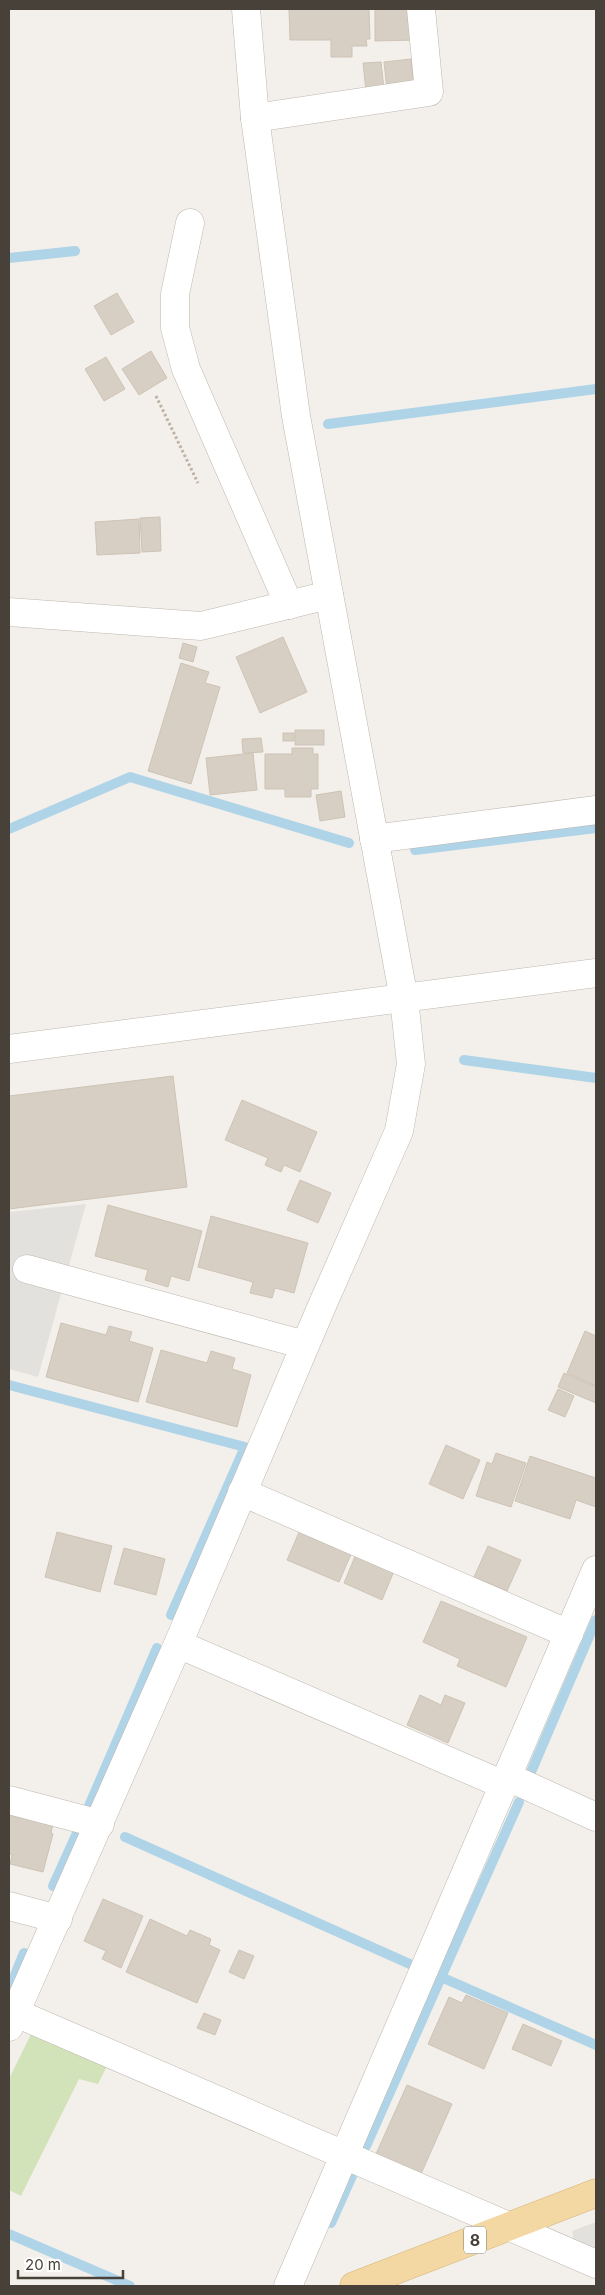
<svg xmlns="http://www.w3.org/2000/svg" width="605" height="2295" font-family="Inter,sans-serif">
  <rect width="100%" height="100%" fill="#f3f0eb"/>
  <path fill="#d2e3b9" d="M 32,2032 L 108,2064 L 98,2084 L 79,2079 L 21,2196 L 9,2190 L 9,2079 Z"/>
  <g fill="#e3e1de">
    <path d="M 86,1204 L 38,1377 L 9,1369 L 9,1212 Z"/>
    <path d="M 596,2222 L 596,2255 L 575,2246 L 572,2231 Z"/>
  </g>
  <g fill="none" stroke-linecap="round" stroke-linejoin="round">
    <g stroke="#afd4e8" stroke-width="10">
      <path d="M 9,258 L 75,251"/>
      <path d="M 328,424 L 596,389"/>
      <path d="M 9,829 L 130,777 L 349,843"/>
      <path d="M 415,850 L 596,828"/>
      <path d="M 464,1060 L 596,1078"/>
      <path d="M 9,1385 L 245,1447 L 171,1615"/>
      <path d="M 531,1772 L 596,1620"/>
      <path d="M 89,1806 L 157,1648"/>
      <path d="M 125,1837 L 412,1965"/>
      <path d="M 53,1886 L 77,1833"/>
      <path d="M 441,1977 L 596,2045"/>
      <path d="M 9,1990 L 24,1953"/>
      <path d="M 366,2146 L 519,1802"/>
      <path d="M 331,2223 L 352,2176"/>
      <path d="M 9,2234 L 130,2286"/>
    </g>
  </g>
  <g fill="#d7cec4" stroke="#cec3b5">
    <path d="M 289,9 L 369,9 L 370,39 L 366,39 L 367,46 L 352,46 L 352,57 L 331,57 L 331,40 L 290,40 Z"/>
    <path d="M 375,9 L 415,9 L 416,40 L 375,41 Z"/>
    <path d="M 411,59 L 414,86 L 387,89 L 384,62 Z"/>
    <path d="M 381,62 L 384,89 L 366,91 L 363,63 Z"/>
    <path d="M 117,293 L 134,322 L 111,335 L 94,306 Z"/>
    <path d="M 151,351 L 167,378 L 139,395 L 122,369 Z"/>
    <path d="M 106,357 L 125,389 L 104,401 L 85,369 Z"/>
    <path d="M 160,517 L 161,551 L 142,552 L 140,518 Z"/>
    <path d="M 139,519 L 140,553 L 97,555 L 95,522 Z"/>
    <path d="M 283,637 L 307,692 L 260,713 L 236,657 Z"/>
    <path d="M 183,643 L 197,647 L 193,662 L 179,658 Z"/>
    <path d="M 181,663 L 209,672 L 205,683 L 220,687 L 191,784 L 148,771 Z"/>
    <rect x="295" y="730" width="29" height="15"/>
    <rect x="283" y="733" width="11" height="8"/>
    <path d="M 261,738 L 263,752 L 243,753 L 242,739 Z"/>
    <path d="M 292,748 L 313,748 L 313,754 L 318,754 L 318,789 L 311,789 L 311,797 L 285,797 L 285,789 L 265,789 L 265,754 L 292,754 Z"/>
    <path d="M 253,753 L 257,790 L 210,795 L 206,758 Z"/>
    <path d="M 341,791 L 345,817 L 320,821 L 316,795 Z"/>
    <path d="M 173,1076 L 187,1187 L 9,1209 L 9,1096 Z"/>
    <path d="M 242,1100 L 317,1132 L 300,1172 L 284,1165 L 281,1172 L 265,1165 L 268,1158 L 225,1140 Z"/>
    <path d="M 300,1180 L 331,1193 L 318,1223 L 287,1210 Z"/>
    <path d="M 108,1205 L 202,1231 L 189,1281 L 171,1276 L 168,1287 L 145,1280 L 148,1270 L 95,1256 Z"/>
    <path d="M 211,1216 L 308,1243 L 294,1293 L 275,1288 L 272,1298 L 250,1293 L 253,1282 L 198,1267 Z"/>
    <path d="M 61,1323 L 106,1335 L 109,1326 L 132,1332 L 129,1341 L 153,1348 L 138,1402 L 46,1377 Z"/>
    <path d="M 585,1331 L 596,1336 L 596,1386 L 567,1373 Z"/>
    <path d="M 161,1350 L 207,1363 L 211,1351 L 235,1358 L 232,1369 L 251,1375 L 237,1427 L 146,1402 Z"/>
    <path d="M 564,1373 L 596,1387 L 596,1403 L 558,1387 Z"/>
    <path d="M 558,1389 L 574,1396 L 565,1417 L 548,1410 Z"/>
    <path d="M 446,1445 L 480,1460 L 463,1499 L 429,1484 Z"/>
    <path d="M 496,1453 L 526,1463 L 511,1507 L 476,1496 L 487,1462 L 492,1464 Z"/>
    <path d="M 530,1456 L 596,1478 L 596,1507 L 576,1500 L 570,1519 L 515,1501 Z"/>
    <path d="M 300,1530 L 352,1552 L 339,1582 L 287,1560 Z"/>
    <path d="M 57,1532 L 112,1546 L 100,1592 L 45,1577 Z"/>
    <path d="M 488,1546 L 521,1560 L 507,1591 L 474,1577 Z"/>
    <path d="M 124,1548 L 165,1559 L 156,1595 L 114,1584 Z"/>
    <path d="M 356,1554 L 394,1571 L 382,1600 L 344,1583 Z"/>
    <path d="M 441,1601 L 527,1637 L 506,1687 L 457,1666 L 460,1659 L 423,1642 Z"/>
    <path d="M 420,1695 L 441,1705 L 445,1695 L 465,1703 L 448,1743 L 407,1725 Z"/>
    <path d="M 9,1811 L 53,1824 L 51,1833 L 53,1834 L 43,1872 L 10,1864 L 12,1855 L 9,1854 Z"/>
    <path d="M 103,1899 L 143,1916 L 121,1968 L 102,1959 L 106,1951 L 84,1941 Z"/>
    <path d="M 150,1919 L 187,1936 L 190,1930 L 211,1939 L 209,1945 L 220,1950 L 197,2003 L 126,1972 Z"/>
    <path d="M 239,1950 L 254,1956 L 244,1979 L 229,1972 Z"/>
    <path d="M 466,1995 L 508,2013 L 484,2069 L 428,2044 L 449,1997 L 462,2003 Z"/>
    <path d="M 204,2013 L 221,2020 L 215,2035 L 197,2028 Z"/>
    <path d="M 523,2024 L 562,2041 L 551,2066 L 512,2049 Z"/>
    <path d="M 407,2085 L 452,2104 L 421,2174 L 376,2154 Z"/>
  </g>
  <g fill="none" stroke-linecap="round" stroke-linejoin="round">
    <defs>
      <g id="minor">
        <path d="M 255,118 L 429,92 L 421,9"/>
        <path d="M 190,223 L 175,294 L 175,328 L 186,369 L 289,605"/>
        <path d="M 9,612 L 201,626 L 329,595"/>
        <path d="M 374,839 L 596,810"/>
        <path d="M 9,1049 L 596,973"/>
        <path d="M 27,1269 L 305,1345"/>
        <path d="M 242,1492 L 569,1634"/>
        <path d="M 178,1644 L 504,1785"/>
        <path d="M 508,1777 L 596,1817"/>
        <path d="M 9,1800 L 100,1824"/>
        <path d="M 9,1906 L 58,1919"/>
        <path d="M 16,2013 L 596,2264"/>
        <path d="M 9,2027 L 178,1644 L 321,1308 L 399,1131 L 411,1064 L 404,999 L 296,416 L 255,118 L 246,9"/>
        <path d="M 288,2286 L 596,1570"/>
      </g>
      <path id="major" d="M 354,2286 L 596,2193"/>
    </defs>
    <use href="#minor" stroke="#beb7ae" stroke-width="29"/>
    <use href="#major" stroke="#d6b376" stroke-width="29"/>
    <path stroke="#beb2a1" stroke-width="3" stroke-dasharray="2.5 2.5" stroke-linecap="butt" d="M 156,396 L 198,483"/>
    <use href="#minor" stroke="#fff" stroke-width="28"/>
    <use href="#major" stroke="#f3d8a4" stroke-width="28"/>
  </g>
  <g text-anchor="middle" stroke-width="5" stroke-linejoin="round" paint-order="stroke">
    <rect fill="#fff" stroke="#7e7a74" stroke-width="1" x="464" y="2226.5" width="22" height="27" rx="4"/>
    <g font-size="16" font-weight="bold" fill="#474139">
      <text x="475" y="2246">8</text>
    </g>
  </g>
  <rect width="605" height="2295" fill="none" stroke="#474139" stroke-width="20"/>
  <path d="M18 2270v8h105v-8" fill="none" stroke="#474139" stroke-width="2.5"/>
  <text x="25" y="2270" font-size="15" fill="#474139" stroke="#ffffff" stroke-width="4" paint-order="stroke">20 m</text>
</svg>
